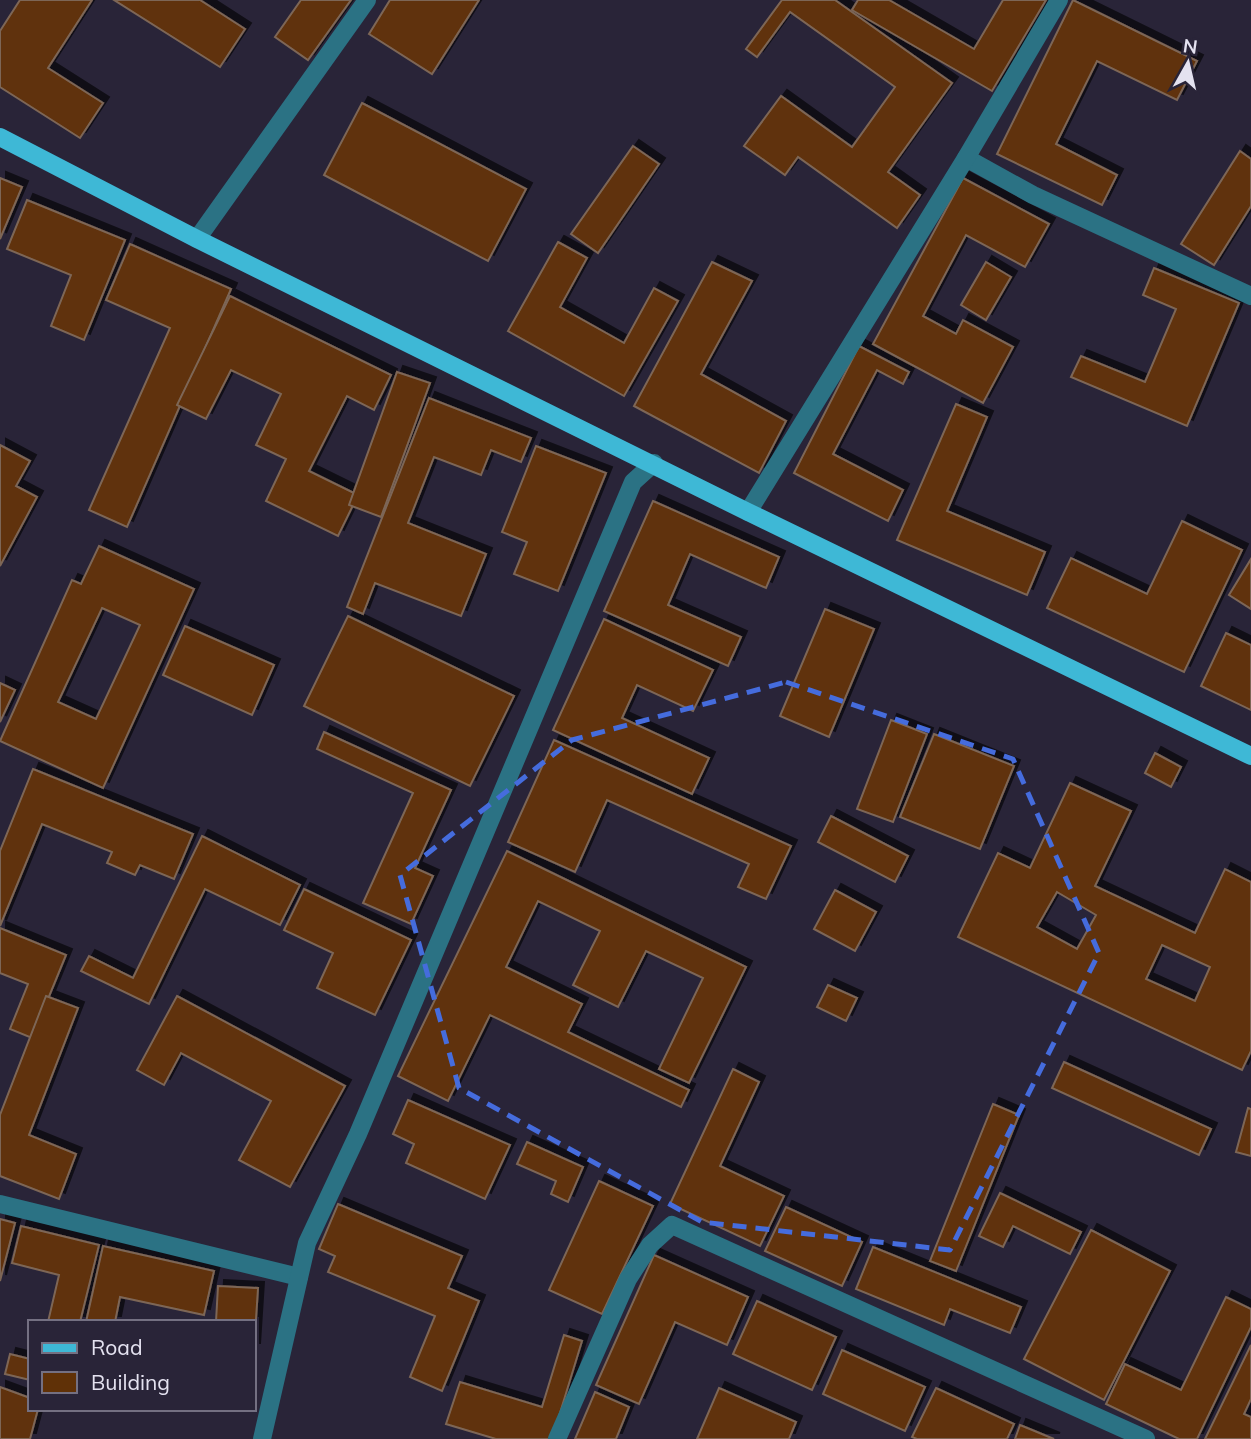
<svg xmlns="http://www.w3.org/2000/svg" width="1251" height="1439" font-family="Mulish,sans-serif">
  <defs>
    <filter id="shadow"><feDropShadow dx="6" dy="-6" stdDeviation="0" flood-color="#0009"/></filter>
  </defs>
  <rect width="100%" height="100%" fill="#292438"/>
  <g fill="#603107" stroke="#7d6657" stroke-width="2" fill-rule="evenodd" filter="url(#shadow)">
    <path d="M 20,0 L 92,0 L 48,68 L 103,103 L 80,138 L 0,87 L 0,31 Z"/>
    <path d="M 114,0 L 200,0 L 245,29 L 220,67 Z"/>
    <path d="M 301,0 L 351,0 L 308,60 L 275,37 Z"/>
    <path d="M 390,0 L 479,0 L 432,74 L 369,34 Z"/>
    <path d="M 782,0 L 835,0 L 952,83 L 888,172 L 920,195 L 897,228 L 798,157 L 785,175 L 744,146 L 781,96 L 852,147 L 895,87 L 790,12 L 757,57 L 746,49 Z"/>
    <path d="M 858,0 L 889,0 L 974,49 L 1003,0 L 1046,0 L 992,91 L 852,10 Z"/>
    <path d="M 1073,0 L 1197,61 L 1177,100 L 1097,61 L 1056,144 L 1117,175 L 1102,205 L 997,154 Z"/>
    <path d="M 362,103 L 526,189 L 488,261 L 324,175 Z"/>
    <path d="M 633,146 L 659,164 L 598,253 L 571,234 Z"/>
    <path d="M 1240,151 L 1251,159 L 1251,206 L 1214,265 L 1181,244 Z"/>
    <path d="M 0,178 L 22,187 L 0,239 Z"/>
    <path d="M 963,178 L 1049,224 L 1025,267 L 966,235 L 923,316 L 956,334 L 963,320 L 1013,347 L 983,403 L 873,344 Z"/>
    <path d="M 27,200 L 125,240 L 84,340 L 51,326 L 71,275 L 7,249 Z"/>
    <path d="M 558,242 L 587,258 L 560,307 L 624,343 L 654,288 L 678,301 L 624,396 L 508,331 Z"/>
    <path d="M 130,244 L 231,289 L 127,527 L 89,510 L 170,328 L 106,300 Z"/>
    <path d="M 712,262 L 752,281 L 701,374 L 786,421 L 759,473 L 634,406 Z"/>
    <path d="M 986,262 L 1011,277 L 986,320 L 961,305 Z"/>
    <path d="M 1154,268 L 1239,303 L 1187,426 L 1071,377 L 1081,356 L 1145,382 L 1176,309 L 1143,295 Z"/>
    <path d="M 230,296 L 391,375 L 374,410 L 347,396 L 309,471 L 358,495 L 338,536 L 266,501 L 286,459 L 256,445 L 281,394 L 231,370 L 206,419 L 177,405 Z"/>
    <path d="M 859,346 L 909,372 L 903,384 L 877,370 L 833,454 L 903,490 L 888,521 L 794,473 Z"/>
    <path d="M 397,372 L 430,383 L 381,517 L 349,505 Z"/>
    <path d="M 429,398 L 531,438 L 521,462 L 491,450 L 481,475 L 434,457 L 408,523 L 486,554 L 461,616 L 375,583 L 363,614 L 347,607 Z"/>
    <path d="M 956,404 L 987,417 L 947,511 L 1045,552 L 1027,595 L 897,540 Z"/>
    <path d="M 0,445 L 30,461 L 16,486 L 37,497 L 0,566 Z"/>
    <path d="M 536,446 L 606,473 L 558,591 L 514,574 L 527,542 L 502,532 Z"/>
    <path d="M 653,501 L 779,557 L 766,588 L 690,554 L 668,605 L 741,637 L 728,666 L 604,611 Z"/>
    <path d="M 1182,521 L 1242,550 L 1184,672 L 1047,608 L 1071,558 L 1147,594 Z"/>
    <path d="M 99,546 L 194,589 L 103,788 L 0,741 L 72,580 L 81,584 ZM 102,608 L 140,625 L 96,719 L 58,702 Z"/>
    <path d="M 1251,559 L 1251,609 L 1229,595 Z"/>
    <path d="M 825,609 L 874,629 L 829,737 L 780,716 Z"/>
    <path d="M 348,616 L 514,696 L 470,786 L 304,706 Z"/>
    <path d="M 604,619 L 713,670 L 693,711 L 637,685 L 622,718 L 709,758 L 692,794 L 553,730 Z"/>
    <path d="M 185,626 L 274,665 L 252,715 L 163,675 Z"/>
    <path d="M 1226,633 L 1251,645 L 1251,710 L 1201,686 Z"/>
    <path d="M 0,683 L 15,690 L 0,722 Z"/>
    <path d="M 891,720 L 927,734 L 893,822 L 857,809 Z"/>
    <path d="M 324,732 L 451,790 L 415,868 L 433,876 L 411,924 L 363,903 L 413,793 L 317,749 Z"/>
    <path d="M 934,734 L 1014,766 L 980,849 L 900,817 Z"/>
    <path d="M 554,740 L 791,846 L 766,899 L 738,887 L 749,864 L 607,800 L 575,872 L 508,842 Z"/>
    <path d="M 1155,753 L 1181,767 L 1171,787 L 1145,773 Z"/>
    <path d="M 33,769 L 193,834 L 174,879 L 140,865 L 135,875 L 107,863 L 112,852 L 42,824 L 0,926 L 0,851 Z"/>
    <path d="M 1070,783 L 1131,811 L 1095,886 L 1195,933 L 1225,869 L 1251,882 L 1251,1051 L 1242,1070 L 958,937 L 998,853 L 1030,868 ZM 1057,892 L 1096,915 L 1077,949 L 1037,927 ZM 1162,945 L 1210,967 L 1195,1001 L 1146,979 Z"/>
    <path d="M 831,816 L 908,856 L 895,882 L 818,842 Z"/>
    <path d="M 202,836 L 300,885 L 280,925 L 205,889 L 149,1004 L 81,971 L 89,956 L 133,978 Z"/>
    <path d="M 507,851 L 746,967 L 689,1083 L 659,1069 L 703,978 L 646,951 L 618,1007 L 573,985 L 600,931 L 538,901 L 506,967 L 582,1004 L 568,1032 L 689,1090 L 681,1107 L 490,1015 L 448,1101 L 398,1076 Z"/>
    <path d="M 304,889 L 411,940 L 375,1015 L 317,988 L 333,953 L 284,930 Z"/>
    <path d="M 835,890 L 876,912 L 855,951 L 814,929 Z"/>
    <path d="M 0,928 L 66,955 L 32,1038 L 10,1029 L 28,984 L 0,973 Z"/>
    <path d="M 828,985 L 857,998 L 846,1021 L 817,1007 Z"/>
    <path d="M 46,996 L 78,1008 L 29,1135 L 76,1154 L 59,1199 L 0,1176 L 0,1115 Z"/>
    <path d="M 177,996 L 345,1086 L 290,1187 L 239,1160 L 271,1101 L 181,1053 L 164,1085 L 137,1070 Z"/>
    <path d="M 1064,1062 L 1211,1129 L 1199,1155 L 1052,1088 Z"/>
    <path d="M 733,1069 L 759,1082 L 720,1166 L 784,1196 L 760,1246 L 670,1204 Z"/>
    <path d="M 408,1100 L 510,1145 L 485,1199 L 406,1163 L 414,1144 L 393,1134 Z"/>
    <path d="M 993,1104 L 1019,1115 L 956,1271 L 930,1261 Z"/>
    <path d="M 1248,1108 L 1251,1109 L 1251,1156 L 1236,1152 Z"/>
    <path d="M 527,1142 L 583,1167 L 568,1202 L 551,1194 L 556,1181 L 517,1164 Z"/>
    <path d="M 599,1181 L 653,1206 L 602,1314 L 549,1290 Z"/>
    <path d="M 1000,1193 L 1081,1232 L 1070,1254 L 1013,1226 L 1003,1247 L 979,1236 Z"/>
    <path d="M 338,1204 L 462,1256 L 448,1288 L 479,1301 L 442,1391 L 410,1377 L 435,1316 L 328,1272 L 335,1256 L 319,1249 Z"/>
    <path d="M 786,1207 L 862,1242 L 842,1286 L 765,1251 Z"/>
    <path d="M 0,1219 L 15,1223 L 0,1281 Z"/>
    <path d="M 21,1226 L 99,1245 L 80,1322 L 48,1322 L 59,1275 L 12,1263 Z"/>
    <path d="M 1091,1230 L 1170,1271 L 1104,1400 L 1024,1359 Z"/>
    <path d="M 103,1246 L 214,1271 L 204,1315 L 120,1297 L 115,1322 L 86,1322 Z"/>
    <path d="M 873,1247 L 1021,1307 L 1010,1333 L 950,1309 L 944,1325 L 856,1289 Z"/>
    <path d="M 654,1255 L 748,1297 L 727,1345 L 675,1322 L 639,1404 L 596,1385 Z"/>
    <path d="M 218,1286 L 258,1288 L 254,1350 L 254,1322 L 216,1322 Z"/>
    <path d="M 1226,1297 L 1251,1309 L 1251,1327 L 1197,1439 L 1179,1439 L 1106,1404 L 1125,1364 L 1181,1390 Z"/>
    <path d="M 757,1301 L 836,1337 L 812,1390 L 733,1354 Z"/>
    <path d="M 564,1335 L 582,1341 L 552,1439 L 496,1439 L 446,1424 L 460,1382 L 542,1407 Z"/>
    <path d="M 1251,1345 L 1251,1399 L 1244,1414 L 1251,1417 L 1251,1439 L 1205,1439 Z"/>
    <path d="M 842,1350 L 925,1387 L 905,1431 L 823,1394 Z"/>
    <path d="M 10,1354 L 30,1359 L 30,1380 L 5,1374 Z"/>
    <path d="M 0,1387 L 30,1398 L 30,1409 L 38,1409 L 30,1439 L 0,1439 Z"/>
    <path d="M 719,1388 L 796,1422 L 789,1439 L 697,1439 Z"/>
    <path d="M 936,1388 L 1014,1424 L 1007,1439 L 917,1439 L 912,1437 Z"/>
    <path d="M 595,1392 L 629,1407 L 616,1439 L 575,1439 Z"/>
    <path d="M 1020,1425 L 1054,1439 L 1015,1439 Z"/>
  </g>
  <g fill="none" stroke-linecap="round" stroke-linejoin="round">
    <g stroke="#2b7284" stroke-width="18">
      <path d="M 966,158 L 1033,195 L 1251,296"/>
      <path d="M 197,239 L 367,0"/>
      <path d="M 748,512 L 966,158 L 1059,0"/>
      <path d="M 0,1204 L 299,1277"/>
      <path d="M 262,1439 L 307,1243 L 358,1134 L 633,482 L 654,463"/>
      <path d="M 557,1439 L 628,1279 L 650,1245 L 672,1225 L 1146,1439"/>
    </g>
    <path stroke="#3eb8d6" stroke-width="18" d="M 0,137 L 197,239 L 748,512 L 1251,756"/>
  </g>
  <path fill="none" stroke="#456cdd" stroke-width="5" stroke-dasharray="14 9" stroke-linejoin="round" d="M 786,682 L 1013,759 L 1099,953 L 950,1250 L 702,1222 L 459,1088 L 400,875 L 572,740 Z"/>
  <rect x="28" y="1320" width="228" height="91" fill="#292438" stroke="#747082" stroke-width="2"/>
  <rect x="42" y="1343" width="35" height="10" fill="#3eb8d6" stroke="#747082" stroke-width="2"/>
  <text x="91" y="1355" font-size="21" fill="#e4e2f0">Road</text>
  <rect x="42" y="1372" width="35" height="21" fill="#603107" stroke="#747082" stroke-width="2"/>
  <text x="91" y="1390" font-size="21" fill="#e4e2f0">Building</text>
  <g transform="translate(1188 63) rotate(8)" stroke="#292438" stroke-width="5" paint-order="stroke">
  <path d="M0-5L12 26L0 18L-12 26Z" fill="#e4e2f0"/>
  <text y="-10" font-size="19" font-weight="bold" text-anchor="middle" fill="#e4e2f0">N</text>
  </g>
</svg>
